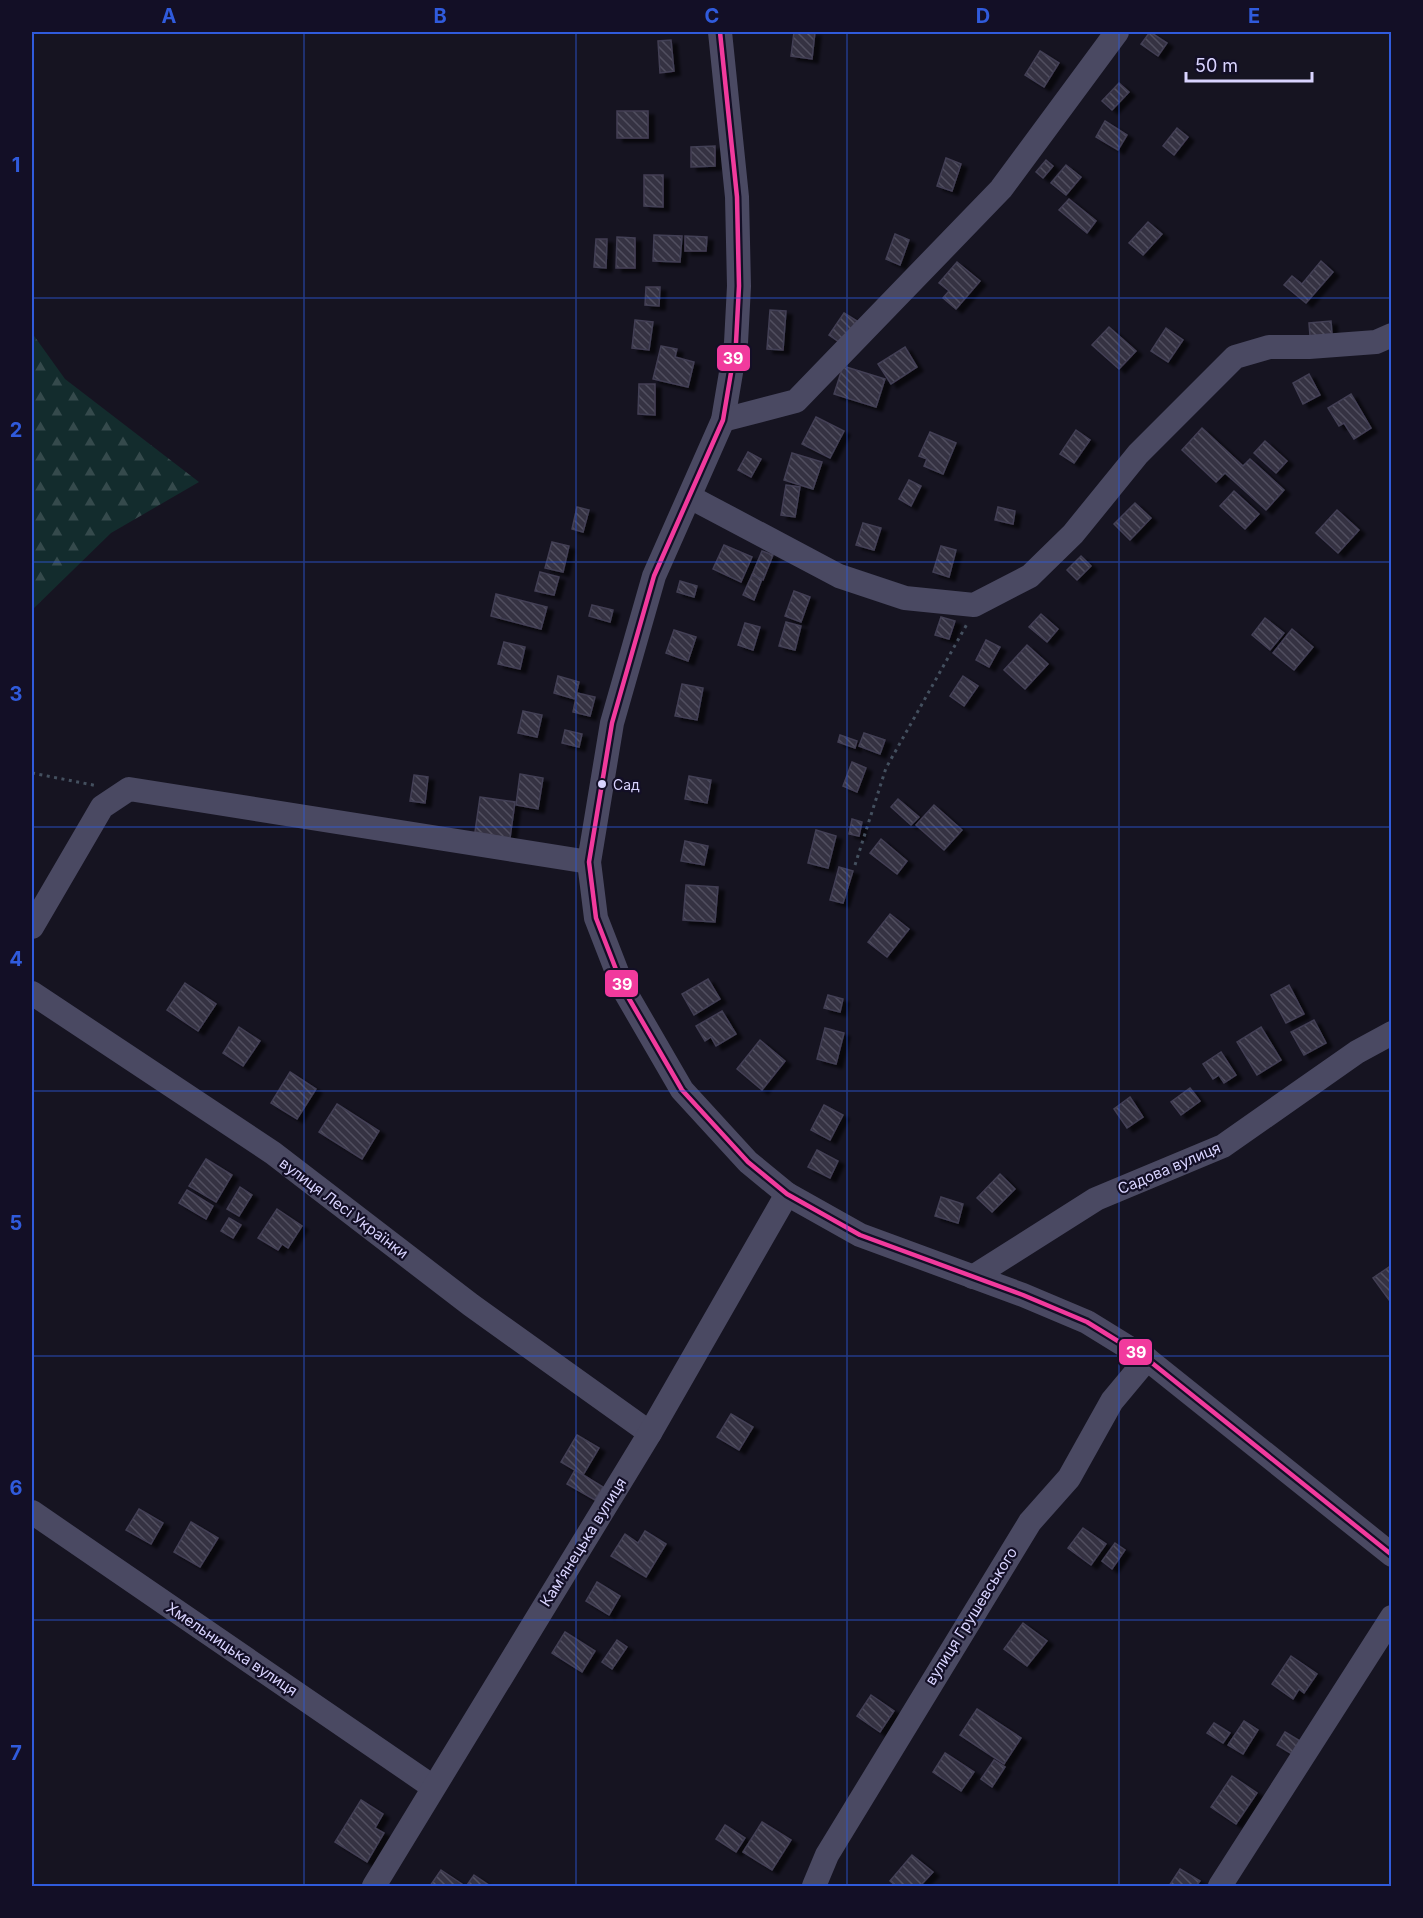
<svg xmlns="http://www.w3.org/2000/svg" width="1423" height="1918" font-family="Inter,sans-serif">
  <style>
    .forest { fill: url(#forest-firs) }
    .building { fill: url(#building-back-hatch); stroke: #433f54; stroke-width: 1.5; filter: url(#shadow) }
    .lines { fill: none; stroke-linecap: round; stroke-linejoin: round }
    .path { stroke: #44505f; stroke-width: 3; stroke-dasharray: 3 4.5; stroke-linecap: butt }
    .minor { stroke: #4a4962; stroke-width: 24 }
    .bus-1-casing { stroke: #130f26; stroke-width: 9 }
    .bus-1 { stroke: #f13a9d; stroke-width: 4.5 }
    .grid { fill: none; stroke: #305bdc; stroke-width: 1.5; stroke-opacity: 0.55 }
    .bus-dot { fill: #d9d4ff; stroke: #130f26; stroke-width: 2 }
    .labels { text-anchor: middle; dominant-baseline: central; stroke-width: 4.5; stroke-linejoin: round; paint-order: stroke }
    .bus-label { font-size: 14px; fill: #d9d4ff; stroke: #130f26; text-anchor: start }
    .street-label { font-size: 15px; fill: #d9d4ff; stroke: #130f26 }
    .line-badge { stroke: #130f26; stroke-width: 2 }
    .badge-label { font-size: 16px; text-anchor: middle; font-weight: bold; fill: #fff }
    .neatline { fill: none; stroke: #305bdc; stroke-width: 2 }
    .grid-label { font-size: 20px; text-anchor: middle; font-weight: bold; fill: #305bdc }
  </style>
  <defs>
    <pattern id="forest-firs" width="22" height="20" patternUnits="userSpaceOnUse" patternTransform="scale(1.5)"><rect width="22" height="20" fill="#132c2d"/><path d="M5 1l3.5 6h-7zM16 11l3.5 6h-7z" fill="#354a4c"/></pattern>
    <pattern id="building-back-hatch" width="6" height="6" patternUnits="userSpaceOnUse" patternTransform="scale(1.5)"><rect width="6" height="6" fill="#343243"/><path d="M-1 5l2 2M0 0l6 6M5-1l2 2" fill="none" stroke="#514f5f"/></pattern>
    <filter id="shadow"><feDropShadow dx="6" dy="4" stdDeviation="1.5" flood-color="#0009"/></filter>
  </defs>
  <rect width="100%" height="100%" fill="#161421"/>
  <!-- forest -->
  <polygon class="forest" points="32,333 65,379 199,482 111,533 32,610"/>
  <!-- building -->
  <g class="building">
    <polygon points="794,32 815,32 812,59 791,56"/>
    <polygon points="1150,32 1167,43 1158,56 1141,44"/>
    <polygon points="671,40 674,71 660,73 658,41"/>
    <polygon points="1040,51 1059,63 1044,87 1025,75"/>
    <polygon points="1119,83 1129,92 1112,110 1102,101"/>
    <rect x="617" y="111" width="31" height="27"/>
    <polygon points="1105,121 1127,135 1118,150 1096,137"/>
    <polygon points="1177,128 1188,137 1174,155 1163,146"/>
    <polygon points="715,146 715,166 691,167 691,147"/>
    <polygon points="946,158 961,164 952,191 937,186"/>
    <polygon points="1046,160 1053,166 1043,178 1036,172"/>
    <polygon points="1066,165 1081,177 1066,195 1051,183"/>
    <polygon points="644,175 663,175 663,207 644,206"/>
    <polygon points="1069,199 1096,221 1087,233 1059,210"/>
    <polygon points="1148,222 1162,234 1143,255 1129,243"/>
    <polygon points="895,234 909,240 900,265 886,259"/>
    <polygon points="654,235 682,236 680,262 653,261"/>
    <polygon points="685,236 707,237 706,251 685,251"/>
    <polygon points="617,237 635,238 635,268 616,268"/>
    <polygon points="596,239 607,239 606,268 594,267"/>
    <polygon points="1321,261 1333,272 1306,303 1284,285 1292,276 1302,284"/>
    <polygon points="957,262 980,281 956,309 943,298 949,291 939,283"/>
    <polygon points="646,287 660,287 659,306 645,305"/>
    <polygon points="770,310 786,311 783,350 767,349"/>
    <polygon points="844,313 857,321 842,344 829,335"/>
    <polygon points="635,320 653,322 649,350 632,348"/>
    <polygon points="1331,321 1332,334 1310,336 1309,323"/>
    <polygon points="1109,327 1136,351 1119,369 1092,345"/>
    <polygon points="1166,328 1183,340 1168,362 1151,351"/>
    <polygon points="661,346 677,349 675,357 694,362 688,387 653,379"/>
    <polygon points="905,347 917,367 891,384 878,364"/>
    <polygon points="843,366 885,379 876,407 834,394"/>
    <polygon points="1309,374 1320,395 1303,404 1293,383"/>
    <polygon points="639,384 655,384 655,415 638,414"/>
    <polygon points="1351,394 1371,428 1354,439 1344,423 1339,426 1328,408"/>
    <polygon points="816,417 844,431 830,458 802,444"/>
    <polygon points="1202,428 1243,466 1250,459 1284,490 1266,510 1225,473 1216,482 1182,450"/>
    <polygon points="1076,430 1090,440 1074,463 1060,454"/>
    <polygon points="930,432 956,443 943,474 924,466 927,459 919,456"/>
    <polygon points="1265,441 1287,461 1276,473 1254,453"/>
    <polygon points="748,452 761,459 751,477 738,470"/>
    <polygon points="792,453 822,462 813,489 784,480"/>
    <polygon points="909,480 921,486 911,506 899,499"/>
    <polygon points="786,485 800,487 795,517 781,515"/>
    <polygon points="1234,491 1259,514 1245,529 1220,506"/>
    <polygon points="1135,503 1151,518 1130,540 1114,524"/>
    <polygon points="577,507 589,510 583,532 572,529"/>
    <polygon points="998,507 1015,511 1013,524 995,520"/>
    <polygon points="1337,510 1359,530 1338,553 1316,533"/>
    <polygon points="863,523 881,528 874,550 856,545"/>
    <polygon points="552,542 569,546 563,572 545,568"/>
    <polygon points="724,545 752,557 741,582 713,569"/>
    <polygon points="941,546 956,550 949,577 933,572"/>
    <polygon points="762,551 773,555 763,580 752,575"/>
    <polygon points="1081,556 1091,566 1077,580 1067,570"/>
    <polygon points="540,572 559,577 554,595 535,591"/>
    <polygon points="752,575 762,579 754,600 743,595"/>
    <polygon points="680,581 697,586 694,597 677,592"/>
    <polygon points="794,591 810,597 801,622 785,616"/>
    <polygon points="496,594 547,607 541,629 491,616"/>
    <polygon points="592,605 613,610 610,622 589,616"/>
    <polygon points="1041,614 1058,629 1047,642 1029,627"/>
    <polygon points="941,617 955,621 949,639 935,635"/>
    <polygon points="1265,618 1284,633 1270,650 1252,635"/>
    <polygon points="786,622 801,626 795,650 779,646"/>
    <polygon points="745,623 760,627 753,650 738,645"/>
    <polygon points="1292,629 1313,647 1294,670 1273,653"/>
    <polygon points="674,630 696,637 688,661 666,653"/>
    <polygon points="986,640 1000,647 989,667 976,660"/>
    <polygon points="504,642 525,647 520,669 498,664"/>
    <polygon points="1027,645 1048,664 1025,689 1004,670"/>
    <polygon points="558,676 579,682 575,699 554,693"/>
    <polygon points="963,676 978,686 964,706 950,696"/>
    <polygon points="682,684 703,688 697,720 675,716"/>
    <polygon points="577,693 595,697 590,716 573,712"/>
    <polygon points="523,711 542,715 537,737 518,733"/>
    <polygon points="565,730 582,734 579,747 562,743"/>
    <polygon points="864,733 885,740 880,754 859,746"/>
    <polygon points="840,735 857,741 855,748 838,742"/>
    <polygon points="852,762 866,768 857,792 843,786"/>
    <polygon points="520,774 543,778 538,809 516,805"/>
    <polygon points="414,775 428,777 425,803 410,801"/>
    <polygon points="689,776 711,780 707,803 685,799"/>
    <polygon points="480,797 515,802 510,838 475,832"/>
    <polygon points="898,799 919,817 911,825 891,807"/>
    <polygon points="934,805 962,830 944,850 916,825"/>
    <polygon points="852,819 862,822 859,836 849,834"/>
    <polygon points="816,830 836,836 828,868 808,863"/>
    <polygon points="881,839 907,861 897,874 870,853"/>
    <polygon points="685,841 708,846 704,865 681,861"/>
    <polygon points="839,867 853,871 843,903 830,900"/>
    <polygon points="686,885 718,887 715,922 683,920"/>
    <polygon points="890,914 909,929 887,957 868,942"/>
    <polygon points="708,979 720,999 694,1015 682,994"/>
    <polygon points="185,983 216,1004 198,1031 167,1010"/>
    <polygon points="1289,985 1304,1014 1286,1023 1271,995"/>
    <polygon points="828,995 843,999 840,1012 824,1008"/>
    <polygon points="722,1011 736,1034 716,1046 711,1037 705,1041 696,1026"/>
    <polygon points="1314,1020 1326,1043 1304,1055 1291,1032"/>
    <polygon points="239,1027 260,1041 243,1066 223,1053"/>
    <polygon points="1261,1027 1281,1060 1257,1075 1237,1042"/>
    <polygon points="825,1028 844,1033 836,1064 817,1059"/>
    <polygon points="760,1040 785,1061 762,1090 737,1069"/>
    <polygon points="1221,1052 1236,1075 1224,1083 1219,1075 1213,1079 1203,1064"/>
    <polygon points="290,1072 316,1089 297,1119 271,1103"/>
    <polygon points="1190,1088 1200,1101 1181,1115 1171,1102"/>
    <polygon points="1130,1097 1143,1117 1127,1128 1114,1109"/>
    <polygon points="337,1104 379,1131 362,1159 319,1132"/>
    <polygon points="824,1105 843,1115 830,1140 811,1130"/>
    <polygon points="817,1150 838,1161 830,1178 808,1167"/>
    <polygon points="206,1159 232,1175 216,1202 189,1186"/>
    <polygon points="1000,1174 1015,1189 992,1212 977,1198"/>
    <polygon points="240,1187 252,1195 239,1216 227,1209"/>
    <polygon points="187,1190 213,1206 206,1219 179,1203"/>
    <polygon points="941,1197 963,1204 958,1223 935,1216"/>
    <polygon points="277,1209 302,1226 288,1248 282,1244 278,1250 258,1238"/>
    <polygon points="229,1218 241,1225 233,1238 221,1231"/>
    <polygon points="1392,1265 1392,1304 1373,1278"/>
    <polygon points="731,1414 753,1427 739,1450 717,1437"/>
    <polygon points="577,1435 599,1448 583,1475 561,1462"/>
    <polygon points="575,1470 603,1487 595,1500 567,1484"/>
    <polygon points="139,1509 163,1523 151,1544 126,1530"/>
    <polygon points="191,1522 218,1538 200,1567 174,1552"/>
    <polygon points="1083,1528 1106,1544 1091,1565 1068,1548"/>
    <polygon points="645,1531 666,1544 646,1577 611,1556 625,1534 638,1543"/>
    <polygon points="1115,1543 1125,1550 1112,1569 1102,1561"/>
    <polygon points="597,1582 620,1596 609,1615 586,1601"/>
    <polygon points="1023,1623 1047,1641 1027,1666 1004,1649"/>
    <polygon points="565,1632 595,1651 582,1672 552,1653"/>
    <polygon points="617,1640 627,1647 612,1669 602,1662"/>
    <polygon points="1291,1656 1317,1674 1304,1693 1299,1689 1293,1699 1272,1684"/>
    <polygon points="871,1695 894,1711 880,1732 857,1716"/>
    <polygon points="977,1709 1021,1738 1004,1764 960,1735"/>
    <polygon points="1244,1721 1258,1730 1243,1754 1228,1745"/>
    <polygon points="1214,1723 1230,1733 1223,1743 1207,1733"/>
    <polygon points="1285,1732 1300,1741 1292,1754 1277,1745"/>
    <polygon points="945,1753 974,1772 961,1791 933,1772"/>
    <polygon points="994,1760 1005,1767 992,1787 981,1779"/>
    <polygon points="1232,1776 1257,1793 1236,1824 1211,1807"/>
    <polygon points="361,1800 383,1814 375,1828 384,1833 367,1862 335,1842"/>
    <polygon points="762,1822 791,1840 772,1870 743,1852"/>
    <polygon points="725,1825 745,1838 736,1852 716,1839"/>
    <polygon points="912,1855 933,1872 920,1886 896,1886 890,1881"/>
    <polygon points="1180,1869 1200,1881 1196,1886 1169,1886"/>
    <polygon points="441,1870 462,1884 460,1886 430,1886"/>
    <polygon points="474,1875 490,1886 467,1885"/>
  </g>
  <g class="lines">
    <!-- path -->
    <g class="path">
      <polyline points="32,773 98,786"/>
      <polyline points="855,865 886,768 967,624"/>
    </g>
    <!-- minor -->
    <g class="minor">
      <polyline points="720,32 737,197 739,286 736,343 723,420 654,576 612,723 589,862 596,918 624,990 682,1090 748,1162 787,1194 860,1235 1023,1295 1087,1322 1147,1359 1392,1555"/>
      <polyline points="723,420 796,401 1001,189 1117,32"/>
      <polyline points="690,497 839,576 905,598 974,605 1030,576 1073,534 1138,454 1235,357 1269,347 1309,347 1376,342 1392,335"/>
      <polyline points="32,927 102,807 129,789 589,862"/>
      <polyline points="32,993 273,1153 471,1305 650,1433"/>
      <polyline points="973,1277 1096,1199 1223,1146 1357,1052 1392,1033"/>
      <polyline points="32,1512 433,1787"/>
      <polyline points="374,1886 650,1433 787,1194"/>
      <polyline points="814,1886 827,1855 1030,1522 1069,1478 1112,1401 1147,1359"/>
      <polyline points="1220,1886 1392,1617"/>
    </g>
    <defs>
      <polyline id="bus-1" points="720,32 737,197 739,286 736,343 723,420 654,576 612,723 589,862 596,918 624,990 682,1090 748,1162 787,1194 860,1235 1023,1295 1087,1322 1147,1359 1392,1555"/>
    </defs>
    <!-- bus-1 casing -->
    <use href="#bus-1" class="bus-1-casing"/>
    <!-- bus-1 -->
    <use href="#bus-1" class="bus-1"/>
  </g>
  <!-- grid -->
  <path class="grid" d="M304 32V1886M576 32V1886M847 32V1886M1119 32V1886M32 298H1392M32 562H1392M32 827H1392M32 1091H1392M32 1356H1392M32 1620H1392"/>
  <!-- markers -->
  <circle class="bus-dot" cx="602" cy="784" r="5"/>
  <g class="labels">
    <!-- bus labels -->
    <g class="bus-label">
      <text x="613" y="784">Сад</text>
    </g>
    <!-- street labels -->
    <g class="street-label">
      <text transform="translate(1169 1168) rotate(-23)">Садова вулиця</text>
      <text transform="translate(344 1208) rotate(37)">вулиця Лесі Українки</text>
      <text transform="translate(583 1542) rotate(-58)">Камʼянецька вулиця</text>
      <text transform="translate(971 1616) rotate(-58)">вулиця Грушевського</text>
      <text transform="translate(232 1649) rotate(34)">Хмельницька вулиця</text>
    </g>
  </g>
  <g class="line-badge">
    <rect x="716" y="344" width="35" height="28" rx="6" fill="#f13a9d"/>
    <rect x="604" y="969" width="35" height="29" rx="6" fill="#f13a9d"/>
    <rect x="1118" y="1338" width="35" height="28" rx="6" fill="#f13a9d"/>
  </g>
  <g class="badge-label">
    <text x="733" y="364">39</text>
    <text x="622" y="990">39</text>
    <text x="1136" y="1358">39</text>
  </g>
  <!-- border -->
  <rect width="1423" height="1918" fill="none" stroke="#130f26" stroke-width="66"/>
  <!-- scale -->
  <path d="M1186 72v9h126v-9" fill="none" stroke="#d9d4ff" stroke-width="3"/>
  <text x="1195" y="72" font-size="18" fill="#d9d4ff" stroke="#130f26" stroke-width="4.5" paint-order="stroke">50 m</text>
  <rect x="33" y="33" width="1357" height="1852" class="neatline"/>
  <g class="grid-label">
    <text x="169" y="23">A</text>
    <text x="440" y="23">B</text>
    <text x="712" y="23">C</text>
    <text x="983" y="23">D</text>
    <text x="1254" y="23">E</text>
    <text x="16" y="172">1</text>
    <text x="16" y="437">2</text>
    <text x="16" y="701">3</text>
    <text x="16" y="966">4</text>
    <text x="16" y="1230">5</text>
    <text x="16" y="1495">6</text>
    <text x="16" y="1760">7</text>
  </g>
</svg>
